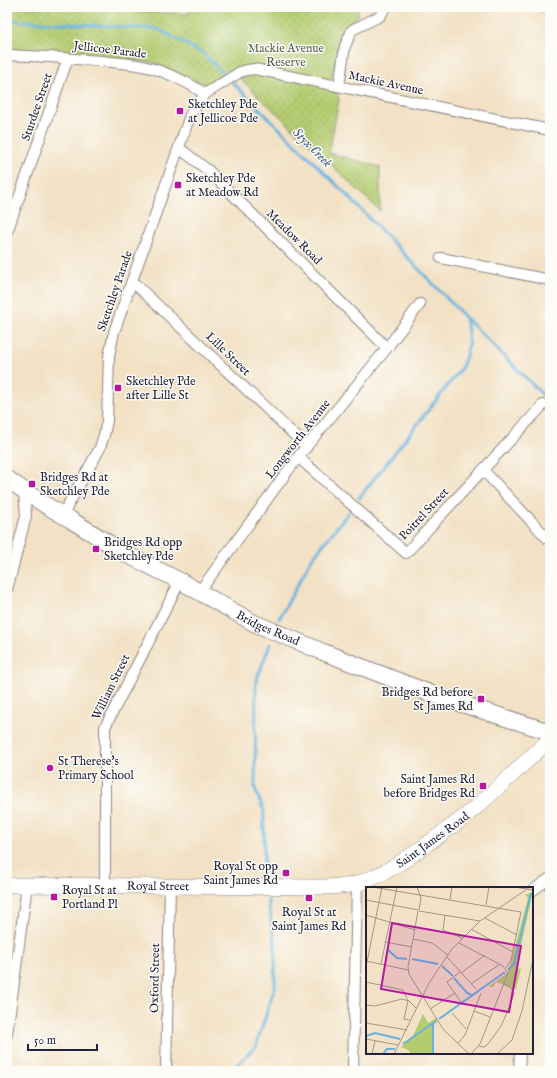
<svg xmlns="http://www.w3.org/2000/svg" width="557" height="1078" font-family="'IM FELL English',serif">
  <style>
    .park { fill: url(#park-dots); stroke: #6b7756 }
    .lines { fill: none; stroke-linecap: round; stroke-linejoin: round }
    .stream { stroke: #66b3e0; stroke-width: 3 }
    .minor-casing { stroke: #8a8280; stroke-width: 12 }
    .secondary-casing { stroke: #8a8280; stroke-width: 16 }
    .primary-casing { stroke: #8a8280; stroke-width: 18 }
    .minor { stroke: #fff; stroke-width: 10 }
    .secondary { stroke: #fff; stroke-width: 15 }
    .primary { stroke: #fff; stroke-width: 16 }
    .poi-dot { fill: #b5179e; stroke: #fdfcf7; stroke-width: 1.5 }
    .labels { text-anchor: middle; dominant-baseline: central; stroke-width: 3; stroke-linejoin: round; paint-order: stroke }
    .park-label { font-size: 12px; fill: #555e4e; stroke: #fdfcf7 }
    .street-label { font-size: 12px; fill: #22223b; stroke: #fdfcf7 }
    .poi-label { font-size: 12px; fill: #22223b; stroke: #fdfcf7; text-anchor: start }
    .water-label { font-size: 13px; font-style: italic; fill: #3d5c7d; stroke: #fdfcf7 }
    .inset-river { fill: none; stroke: #66b3e0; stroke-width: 2 }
    .inset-road { fill: none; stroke: #9f958d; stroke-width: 1 }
    .view { fill: #b5179e; fill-opacity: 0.15; stroke: #b5179e; stroke-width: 2 }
    .inset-edge { fill: none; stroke: #22223b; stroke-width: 2 }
  </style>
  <defs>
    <pattern id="park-dots" width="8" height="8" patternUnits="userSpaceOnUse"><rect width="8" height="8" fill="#b4cc70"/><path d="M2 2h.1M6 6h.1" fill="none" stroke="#9aaf62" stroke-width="1.8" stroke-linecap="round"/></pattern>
  </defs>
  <rect width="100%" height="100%" fill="#fdfcf7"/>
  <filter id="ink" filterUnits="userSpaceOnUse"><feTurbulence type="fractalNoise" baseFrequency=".025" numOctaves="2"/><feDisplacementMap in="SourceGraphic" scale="8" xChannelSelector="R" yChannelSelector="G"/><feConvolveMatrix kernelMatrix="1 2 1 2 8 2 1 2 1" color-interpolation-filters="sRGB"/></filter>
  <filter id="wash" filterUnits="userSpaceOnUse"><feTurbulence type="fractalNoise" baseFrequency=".012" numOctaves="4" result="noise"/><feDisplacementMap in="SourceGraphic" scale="16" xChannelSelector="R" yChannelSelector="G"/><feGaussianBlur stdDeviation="0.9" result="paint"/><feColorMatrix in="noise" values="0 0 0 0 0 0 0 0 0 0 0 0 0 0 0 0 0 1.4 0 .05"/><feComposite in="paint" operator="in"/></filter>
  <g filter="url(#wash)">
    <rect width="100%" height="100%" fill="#f2e1c4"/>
    <!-- park -->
    <polygon class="park" points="7,7 65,7 189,14 190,7 358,7 358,16 342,27 332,76 339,100 329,153 380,167 380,211 231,70 204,84 152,62 7,52"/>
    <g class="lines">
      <!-- stream -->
      <g class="stream">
        <polyline points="7,20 158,29 204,54 227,77"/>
        <polyline points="231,81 348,196 465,317 550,402"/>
        <path d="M359 498 460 370C469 354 471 336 465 319"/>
        <polyline points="279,619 311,560 348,513"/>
        <polyline points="264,873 264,811 255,789 256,682 270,644"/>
        <polyline points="231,1071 256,1046 275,987 275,943 268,900"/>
      </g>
    </g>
  </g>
  <g filter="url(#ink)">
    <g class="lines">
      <defs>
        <g id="minor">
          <polyline points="544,7 550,8"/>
          <path d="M7 55C39 56 70 58 101 61 117 63 132 63 147 67 164 71 190 83 205 94"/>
          <polyline points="339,86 345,46 352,30 380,16 386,7"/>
          <polyline points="179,148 209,171 387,348"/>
          <polyline points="7,232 68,58"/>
          <polyline points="441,258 550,280"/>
          <polyline points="132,281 307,447"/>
          <polyline points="298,457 406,553 543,405"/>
          <polyline points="483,470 550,541"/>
          <polyline points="63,515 68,505 100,448 104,435 107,421 109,356 114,332 186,127 190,115 205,94 240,72 247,70 255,69 550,130"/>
          <polyline points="7,590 26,516 24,492"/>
          <polyline points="199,592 298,457 387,348 420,304"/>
          <polyline points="105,885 105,727 180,581"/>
          <polyline points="532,891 550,878"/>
          <polyline points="7,1034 27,885"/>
          <polyline points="166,1071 170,886"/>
          <polyline points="353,1071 357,884"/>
          <polyline points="519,1071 520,1053"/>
        </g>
        <g id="secondary">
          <path id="s1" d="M7 885 316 887C328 887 348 887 359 883 384 875 406 860 427 844 441 834 456 824 469 813 497 790 523 764 550 739"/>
        </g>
        <g id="primary">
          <path id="s2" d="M7 479 47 506 71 520 126 554 180 581 254 623 323 652 437 696 550 732"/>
        </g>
      </defs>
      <!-- minor casing -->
      <use href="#minor" class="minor-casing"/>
      <!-- secondary casing -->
      <use href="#secondary" class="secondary-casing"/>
      <!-- primary casing -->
      <use href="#primary" class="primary-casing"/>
      <!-- minor -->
      <use href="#minor" class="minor"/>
      <!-- secondary -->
      <use href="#secondary" class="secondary"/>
      <!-- primary -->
      <use href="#primary" class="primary"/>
    </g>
  </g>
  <!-- markers -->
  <g class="poi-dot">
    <rect x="176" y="107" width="8" height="8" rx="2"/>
    <rect x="174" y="181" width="8" height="8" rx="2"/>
    <rect x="114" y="384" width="8" height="8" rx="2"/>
    <rect x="28" y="480" width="8" height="8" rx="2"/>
    <rect x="92" y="545" width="8" height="8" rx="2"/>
    <rect x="477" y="695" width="8" height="8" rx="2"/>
    <circle cx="50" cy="768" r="4"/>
    <rect x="479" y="782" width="8" height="8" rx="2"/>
    <rect x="282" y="869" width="8" height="8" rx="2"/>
    <rect x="50" y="893" width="8" height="8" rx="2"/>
    <rect x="305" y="894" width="8" height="8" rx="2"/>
  </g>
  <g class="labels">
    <!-- park labels -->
    <g class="park-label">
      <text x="286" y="48">Mackie Avenue<tspan x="286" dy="14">Reserve</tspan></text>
    </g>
    <!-- street labels -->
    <g class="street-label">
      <text transform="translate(110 50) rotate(7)">Jellicoe Parade</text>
      <text transform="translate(386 83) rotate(12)">Mackie Avenue</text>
      <text transform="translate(37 107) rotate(-71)">Sturdee Street</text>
      <text transform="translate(294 237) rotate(45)">Meadow Road</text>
      <text transform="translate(115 291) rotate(-71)">Sketchley Parade</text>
      <text transform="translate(228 354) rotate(44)">Lille Street</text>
      <text transform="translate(298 439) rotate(-52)">Longworth Avenue</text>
      <text transform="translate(424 514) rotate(-47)">Poitrel Street</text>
      <text stroke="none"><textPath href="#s2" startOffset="301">Bridges Road</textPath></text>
      <text transform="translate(111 687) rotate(-64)">William Street</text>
      <text stroke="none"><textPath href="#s1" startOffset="438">Saint James Road</textPath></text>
      <text stroke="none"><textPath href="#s1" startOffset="151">Royal Street</textPath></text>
      <text transform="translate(155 978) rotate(-89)">Oxford Street</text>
    </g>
    <!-- poi labels -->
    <g class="poi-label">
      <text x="188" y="104">Sketchley Pde<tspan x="188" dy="14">at Jellicoe Pde</tspan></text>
      <text x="186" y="178">Sketchley Pde<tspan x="186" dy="14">at Meadow Rd</tspan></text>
      <text x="126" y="381">Sketchley Pde<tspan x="126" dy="14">after Lille St</tspan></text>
      <text x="40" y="477">Bridges Rd at<tspan x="40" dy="14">Sketchley Pde</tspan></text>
      <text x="104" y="542">Bridges Rd opp<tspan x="104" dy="14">Sketchley Pde</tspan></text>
      <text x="473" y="692" text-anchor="end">Bridges Rd before<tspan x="473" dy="14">St James Rd</tspan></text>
      <text x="58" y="761">St Therese's<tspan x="58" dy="14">Primary School</tspan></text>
      <text x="475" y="779" text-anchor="end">Saint James Rd<tspan x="475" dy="14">before Bridges Rd</tspan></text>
      <text x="278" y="866" text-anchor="end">Royal St opp<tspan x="278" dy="14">Saint James Rd</tspan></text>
      <text x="62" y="890">Royal St at<tspan x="62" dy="14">Portland Pl</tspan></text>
      <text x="309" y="912" text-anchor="middle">Royal St at<tspan x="309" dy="14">Saint James Rd</tspan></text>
    </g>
    <!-- water labels -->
    <g class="water-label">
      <text transform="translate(312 148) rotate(45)">Styx Creek</text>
    </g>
  </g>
  <!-- overview -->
  <g transform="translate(366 887)">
    <rect width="167" height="167" fill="#f2e1c4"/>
    <path d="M167 5 150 81 155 82 150 102 130 95 127 100H122L142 85 162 11 159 8ZM57 127 62 136 70 131 72 133 66 141 67 167H43L44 164 35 160 47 149Z" fill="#b4cc70"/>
    <path d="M51 158 62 162 60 167H47Z" fill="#b4cc70"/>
    <path class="inset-river" d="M21 62 31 71 41 72M46 72 72 77M76 79 87 89M142 83 148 77 165 6M88 91 101 106 106 108M73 132 139 85M67 137V167M0 149 9 146 34 152M37 157 70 134M17 167 21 162H29"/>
    <path class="inset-road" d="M6 0 155 25 145 73 140 81M51 0 55 11 53 23M148 0 167 3M84 12 86 0M0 13 52 23M120 18 123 0M52 24 42 80 43 87 77 142 103 167M53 24 114 34M0 28 49 43M79 28 77 43 96 51M119 31 151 48M105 42 147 65M47 52 66 56 82 68M19 55 46 60M93 56 137 79 142 86 114 157 105 167M81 70 110 102M0 74 42 83M15 77 31 0M0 80 16 0M94 85 81 95 95 115M95 86 119 68M0 95 37 103 42 114 38 132 44 133M105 97 134 77M0 118 9 119 36 112 43 114 51 122M64 122 89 106M108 124 124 130M86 126 100 142M0 136 41 143M0 152 32 158M92 156 99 148 115 106M113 159 118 160 122 157 135 139 144 119 148 106 144 100 138 97M6 167 9 154M28 167 63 96 86 62 114 34 164 0M131 167 146 153 156 124 167 72"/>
    <path class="view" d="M26 36 155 59 143 125 15 102Z"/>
    <rect width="167" height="167" class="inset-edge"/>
  </g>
  <!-- margin -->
  <rect width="557" height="1078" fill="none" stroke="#fdfcf7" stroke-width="24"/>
  <!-- scale -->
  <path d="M28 1044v6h69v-6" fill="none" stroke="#22223b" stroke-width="2"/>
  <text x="34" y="1044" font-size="12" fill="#22223b" stroke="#fdfcf7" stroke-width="3" paint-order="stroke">50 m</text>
</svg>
